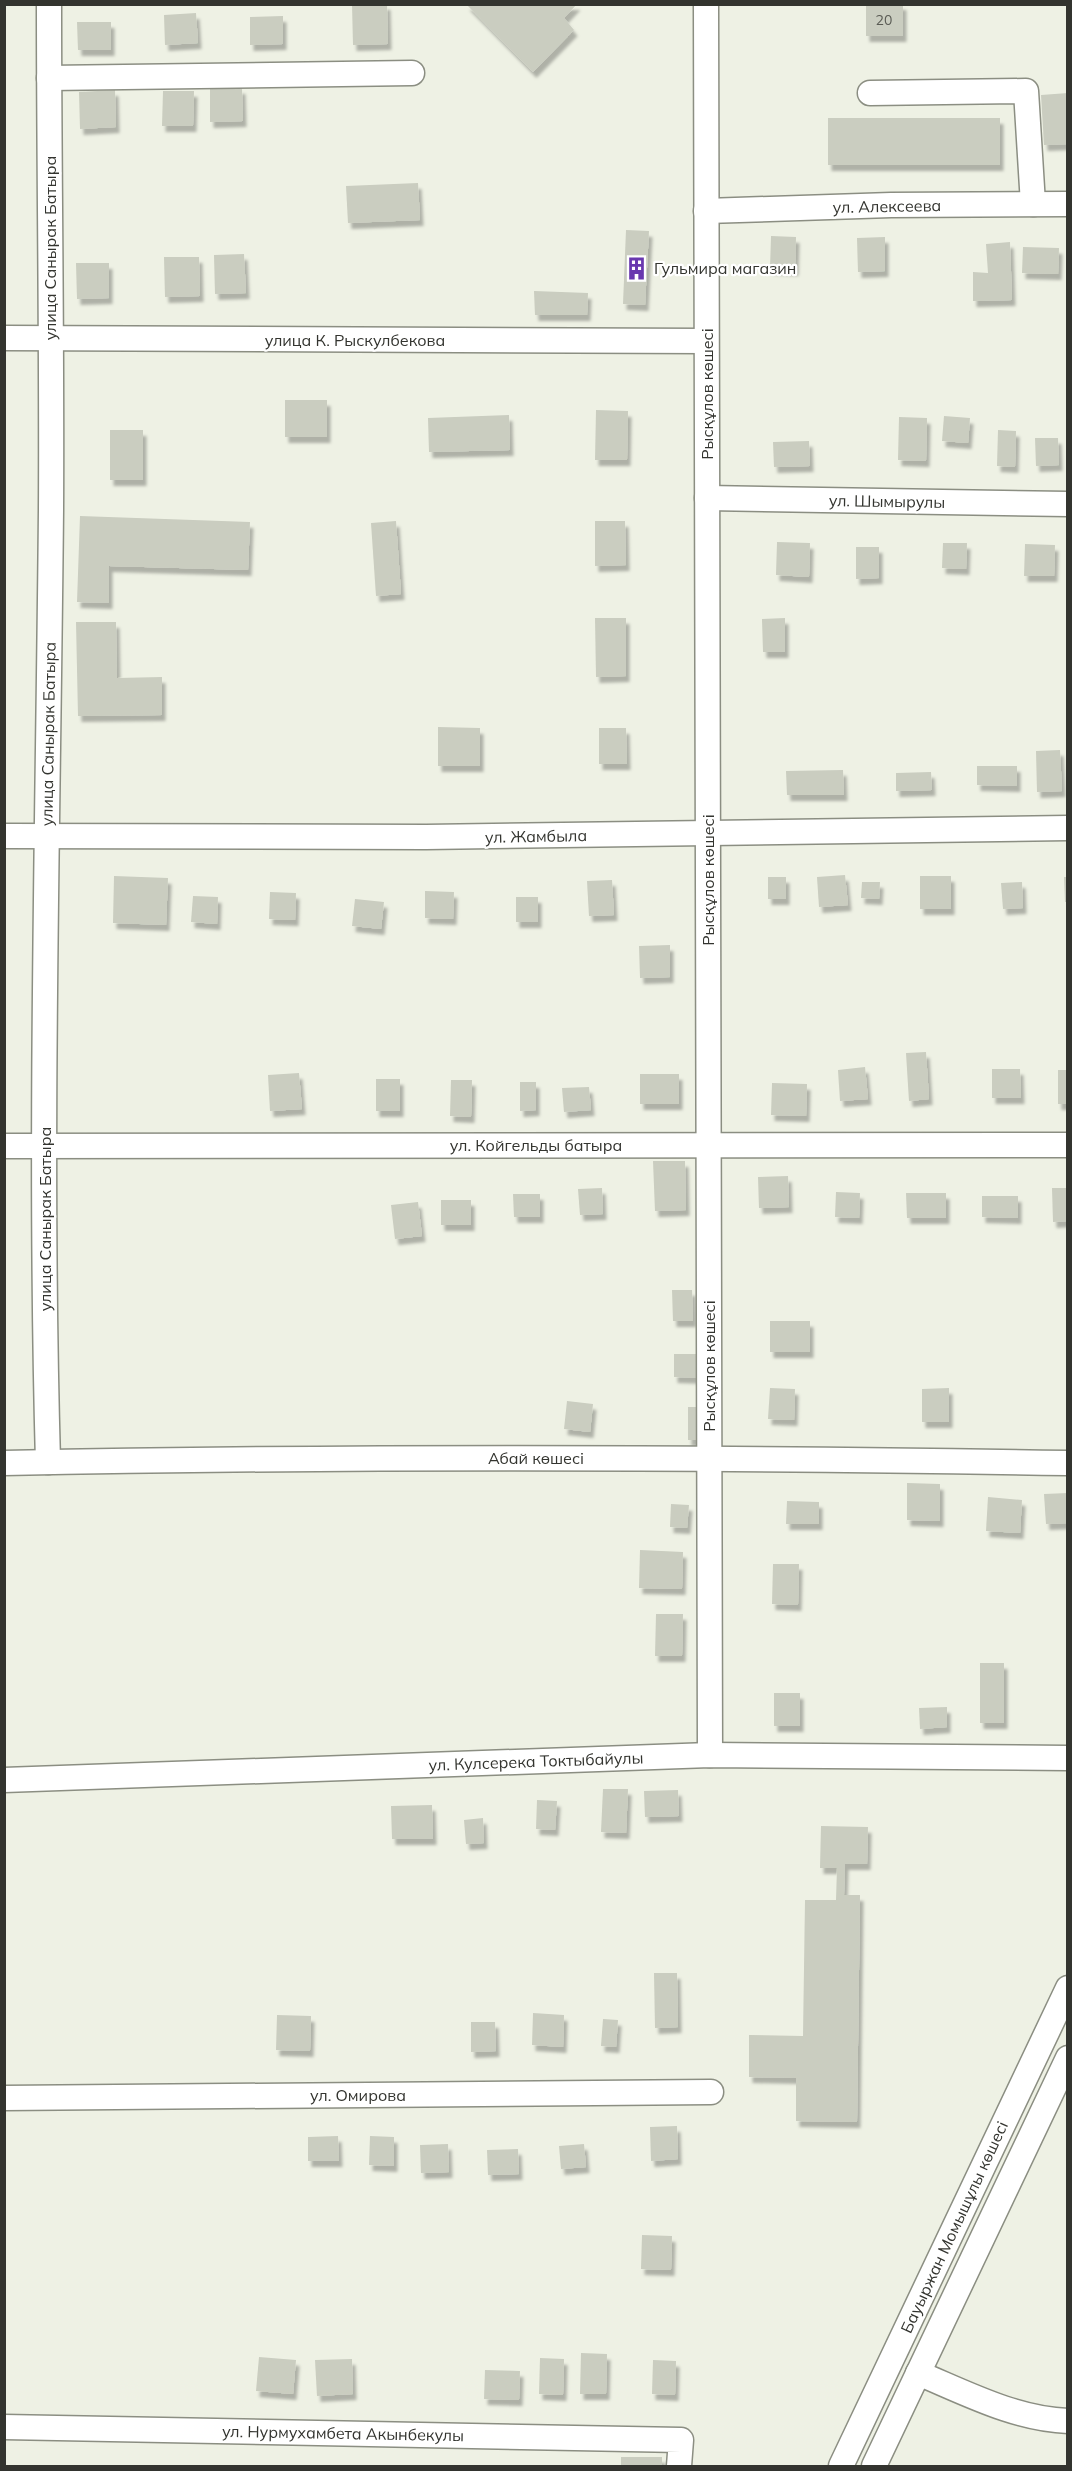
<svg xmlns="http://www.w3.org/2000/svg" width="1072" height="2471" font-family="Mulish,sans-serif">
  <style>
    .building { fill: #cacdc0; filter: url(#shadow) }
    .lines { fill: none; stroke-linecap: round; stroke-linejoin: round }
    .minor-casing { stroke: #8b8e82; stroke-width: 27 }
    .minor { stroke: #fff; stroke-width: 24 }
    .labels { text-anchor: middle; dominant-baseline: central; stroke-width: 4.5; stroke-linejoin: round; paint-order: stroke }
    .number-label { font-size: 14px; fill: #595a53 }
    .street-label { font-size: 16px; fill: #33342f; stroke: #fff }
    .poi-label { font-size: 16px; fill: #33342f; stroke: #fff; text-anchor: start }
  </style>
  <defs>
    <filter id="shadow"><feDropShadow dx="3.5" dy="6" stdDeviation="1.5" flood-color="#0004"/></filter>
  </defs>
  <rect width="100%" height="100%" fill="#eef1e4"/>
  <!-- building -->
  <g class="building">
    <polygon points="352,4 387,4 388,44 353,45"/>
    <polygon points="466,4 577,4 564,18 574,30 533,72"/>
    <rect x="866" y="4" width="37" height="32"/>
    <polygon points="196,13 198,43 165,45 164,15"/>
    <polygon points="283,16 283,44 250,45 250,17"/>
    <polygon points="77,22 111,22 111,50 78,50"/>
    <polygon points="242,88 243,121 210,122 210,89"/>
    <polygon points="115,90 116,127 80,129 79,92"/>
    <polygon points="163,91 194,91 193,126 162,126"/>
    <polygon points="1068,93 1068,144 1044,145 1041,95"/>
    <rect x="828" y="118" width="172" height="47"/>
    <polygon points="418,183 420,220 348,223 346,186"/>
    <polygon points="626,230 649,231 645,305 623,304"/>
    <polygon points="771,236 796,237 795,270 770,269"/>
    <polygon points="885,237 885,271 858,272 857,238"/>
    <polygon points="1010,242 1012,300 973,301 973,272 988,273 986,244"/>
    <polygon points="1023,247 1059,248 1058,274 1022,273"/>
    <polygon points="244,254 246,293 215,294 214,255"/>
    <polygon points="164,257 199,257 200,296 165,297"/>
    <polygon points="76,263 109,263 109,298 77,299"/>
    <polygon points="534,291 588,293 587,315 535,315"/>
    <rect x="285" y="400" width="42" height="37"/>
    <polygon points="596,410 628,411 627,460 595,460"/>
    <polygon points="509,415 510,450 429,452 428,418"/>
    <polygon points="944,416 970,418 968,443 942,441"/>
    <polygon points="899,417 927,418 926,461 898,460"/>
    <rect x="110" y="430" width="33" height="50"/>
    <polygon points="998,430 1016,431 1015,467 997,466"/>
    <polygon points="1035,438 1058,438 1059,465 1036,466"/>
    <polygon points="809,441 810,466 774,467 773,442"/>
    <polygon points="80,516 250,522 248,570 109,566 109,603 77,602"/>
    <polygon points="396,521 401,594 376,596 371,523"/>
    <polygon points="595,521 625,521 626,565 595,566"/>
    <polygon points="777,542 810,543 809,577 776,575"/>
    <polygon points="943,543 967,543 966,569 942,568"/>
    <polygon points="1025,544 1055,545 1054,576 1024,576"/>
    <polygon points="856,547 879,547 879,578 856,579"/>
    <polygon points="595,618 626,618 626,676 596,677"/>
    <polygon points="785,618 785,652 763,652 762,619"/>
    <polygon points="76,622 116,622 117,678 162,677 162,715 78,716"/>
    <polygon points="438,727 480,728 480,766 438,766"/>
    <polygon points="599,728 626,728 627,764 599,764"/>
    <polygon points="1060,750 1062,791 1037,792 1036,751"/>
    <polygon points="977,766 1017,766 1017,786 977,785"/>
    <polygon points="843,770 844,795 787,795 786,771"/>
    <polygon points="931,772 932,790 896,791 896,773"/>
    <polygon points="845,875 848,905 819,907 817,877"/>
    <polygon points="114,876 168,878 166,925 113,923"/>
    <rect x="920" y="876" width="31" height="33"/>
    <rect x="768" y="877" width="18" height="22"/>
    <polygon points="1064,877 1068,877 1068,902 1065,902"/>
    <polygon points="612,880 614,915 589,916 587,881"/>
    <polygon points="862,882 880,882 879,899 861,898"/>
    <polygon points="1022,882 1023,908 1003,909 1001,883"/>
    <polygon points="425,891 454,892 453,919 425,918"/>
    <polygon points="270,892 296,893 295,920 269,919"/>
    <polygon points="193,896 218,897 217,924 191,922"/>
    <rect x="516" y="897" width="22" height="25"/>
    <polygon points="355,899 384,902 381,929 352,926"/>
    <polygon points="670,945 670,977 640,978 639,946"/>
    <polygon points="926,1052 929,1099 909,1101 906,1053"/>
    <polygon points="865,1067 868,1099 840,1101 838,1070"/>
    <polygon points="992,1069 1020,1069 1021,1098 992,1098"/>
    <rect x="1058" y="1070" width="10" height="34"/>
    <polygon points="299,1073 302,1109 270,1111 268,1075"/>
    <rect x="640" y="1074" width="39" height="30"/>
    <rect x="376" y="1079" width="24" height="32"/>
    <polygon points="451,1080 472,1080 471,1117 450,1116"/>
    <polygon points="520,1082 536,1082 536,1110 520,1111"/>
    <polygon points="772,1083 807,1084 806,1116 771,1115"/>
    <polygon points="589,1087 591,1110 564,1112 562,1088"/>
    <polygon points="653,1161 685,1161 686,1210 655,1211"/>
    <polygon points="788,1176 789,1207 759,1208 758,1177"/>
    <polygon points="602,1188 603,1214 580,1215 578,1189"/>
    <polygon points="1052,1188 1068,1188 1068,1221 1053,1222"/>
    <polygon points="836,1192 860,1193 859,1218 835,1217"/>
    <polygon points="906,1193 946,1193 946,1218 907,1218"/>
    <polygon points="513,1194 540,1194 540,1217 514,1217"/>
    <polygon points="982,1196 1018,1196 1018,1218 982,1217"/>
    <rect x="441" y="1200" width="30" height="25"/>
    <polygon points="418,1202 422,1236 395,1239 391,1205"/>
    <polygon points="672,1290 692,1290 693,1321 673,1321"/>
    <rect x="770" y="1321" width="40" height="31"/>
    <polygon points="674,1354 703,1354 703,1378 674,1377"/>
    <polygon points="770,1388 795,1389 794,1420 768,1419"/>
    <polygon points="949,1388 949,1422 922,1422 922,1389"/>
    <polygon points="567,1401 593,1404 590,1432 564,1429"/>
    <rect x="688" y="1407" width="13" height="33"/>
    <polygon points="907,1483 940,1484 940,1521 907,1520"/>
    <polygon points="1068,1493 1068,1523 1046,1524 1044,1494"/>
    <polygon points="988,1497 1022,1500 1020,1533 986,1531"/>
    <polygon points="787,1501 819,1502 819,1524 786,1524"/>
    <polygon points="671,1504 689,1505 687,1528 670,1527"/>
    <polygon points="640,1550 683,1552 682,1589 639,1588"/>
    <polygon points="773,1564 799,1564 798,1605 772,1604"/>
    <polygon points="656,1614 683,1614 682,1656 655,1656"/>
    <rect x="980" y="1663" width="24" height="60"/>
    <rect x="774" y="1693" width="26" height="33"/>
    <polygon points="947,1707 947,1727 920,1729 919,1708"/>
    <polygon points="603,1789 628,1789 626,1833 601,1832"/>
    <polygon points="678,1790 679,1816 645,1817 644,1791"/>
    <polygon points="537,1800 557,1801 555,1830 536,1829"/>
    <polygon points="432,1805 433,1839 392,1839 391,1806"/>
    <polygon points="483,1818 484,1843 466,1844 464,1820"/>
    <polygon points="821,1826 868,1827 867,1864 845,1864 844,1895 860,1895 857,2122 796,2121 796,2078 749,2077 749,2035 803,2036 805,1900 836,1900 837,1868 820,1868"/>
    <polygon points="654,1973 677,1973 678,2027 655,2028"/>
    <polygon points="533,2013 564,2015 563,2047 532,2045"/>
    <polygon points="277,2015 311,2016 310,2051 276,2050"/>
    <polygon points="603,2019 618,2020 616,2047 601,2046"/>
    <polygon points="471,2022 495,2022 496,2051 471,2052"/>
    <polygon points="677,2126 678,2159 651,2161 650,2127"/>
    <polygon points="338,2136 339,2161 308,2161 308,2137"/>
    <polygon points="370,2136 394,2137 394,2166 369,2165"/>
    <polygon points="448,2144 449,2172 421,2173 420,2145"/>
    <polygon points="584,2144 586,2167 561,2169 559,2146"/>
    <polygon points="518,2149 519,2174 488,2175 487,2150"/>
    <polygon points="642,2235 672,2236 671,2270 641,2269"/>
    <polygon points="581,2353 607,2354 606,2394 580,2394"/>
    <polygon points="259,2357 296,2360 293,2394 256,2391"/>
    <polygon points="540,2358 564,2359 563,2395 539,2394"/>
    <polygon points="352,2359 353,2394 317,2396 315,2360"/>
    <polygon points="653,2360 676,2361 675,2395 652,2394"/>
    <polygon points="485,2370 520,2371 519,2400 484,2399"/>
    <rect x="621" y="2457" width="41" height="9"/>
  </g>
  <g class="lines">
    <defs>
      <g id="minor">
        <polyline points="706,4 710,1755"/>
        <polyline points="49,78 412,73"/>
        <polyline points="870,93 1026,91 1033,204"/>
        <polyline points="706,211 891,205 1068,204"/>
        <polyline points="4,338 706,341"/>
        <polyline points="707,498 1068,504"/>
        <polyline points="4,836 426,837 1068,828"/>
        <polyline points="4,1146 1068,1145"/>
        <path d="M48 1462C39 1145 48 827 51 510 52 342 49 173 49 4"/>
        <path d="M4 1463C359 1456 713 1457 1068 1463"/>
        <polyline points="4,1780 710,1755 1068,1758"/>
        <polyline points="4,2098 711,2092"/>
        <path d="M918 2373C966 2393 1015 2419 1068 2421"/>
        <polyline points="4,2427 681,2440 679,2466"/>
        <polyline points="841,2466 1068,1988"/>
        <polyline points="874,2466 1068,2058"/>
      </g>
    </defs>
    <!-- minor casing -->
    <use href="#minor" class="minor-casing"/>
    <!-- minor -->
    <use href="#minor" class="minor"/>
  </g>
  <!-- icons -->
  <defs>
    <symbol id="building-bare" viewBox="-9 -9 18 18"><path d="M-4-6H4V6H1V3H-1V6H-4ZM-2.5-4.3h1.7v1.8h-1.7ZM.8-4.3h1.7v1.8H.8ZM-2.5-1h1.7V.8h-1.7ZM.8-1h1.7V.8H.8Z" fill="#6938af" stroke="#fff" stroke-width="2.5" paint-order="stroke"/></symbol>
  </defs>
  <g fill-rule="evenodd">
    <use href="#building-bare" x="620" y="252" width="33" height="33"/>
  </g>
  <g class="labels">
    <!-- number labels -->
    <g class="number-label">
      <text x="884" y="20">20</text>
    </g>
    <!-- street labels -->
    <g class="street-label">
      <text transform="translate(887 206) rotate(-1)">ул. Алексеева</text>
      <text transform="translate(50 248) rotate(-90)">улица Санырак Батыра</text>
      <text x="355" y="340">улица К. Рыскулбекова</text>
      <text transform="translate(707 394) rotate(-90)">Рысқұлов көшесі</text>
      <text transform="translate(887 501) rotate(1)">ул. Шымырулы</text>
      <text transform="translate(48 734) rotate(-89)">улица Санырак Батыра</text>
      <text transform="translate(536 836) rotate(-1)">ул. Жамбыла</text>
      <text transform="translate(708 880) rotate(-90)">Рысқұлов көшесі</text>
      <text x="536" y="1145">ул. Койгельды батыра</text>
      <text transform="translate(45 1219) rotate(-90)">улица Санырак Батыра</text>
      <text transform="translate(709 1366) rotate(-90)">Рысқұлов көшесі</text>
      <text x="536" y="1458">Абай көшесі</text>
      <text transform="translate(536 1761) rotate(-2)">ул. Кулсерека Токтыбайулы</text>
      <text x="358" y="2095">ул. Омирова</text>
      <text transform="translate(954 2227) rotate(-65)">Бауыржан Момышұлы көшесі</text>
      <text transform="translate(343 2433) rotate(1)">ул. Нурмухамбета Акынбекулы</text>
    </g>
    <!-- poi labels -->
    <g class="poi-label">
      <text x="654" y="268">Гульмира магазин</text>
    </g>
  </g>
  <!-- border -->
  <rect width="1072" height="2471" fill="none" stroke="#33342f" stroke-width="12"/>
</svg>
